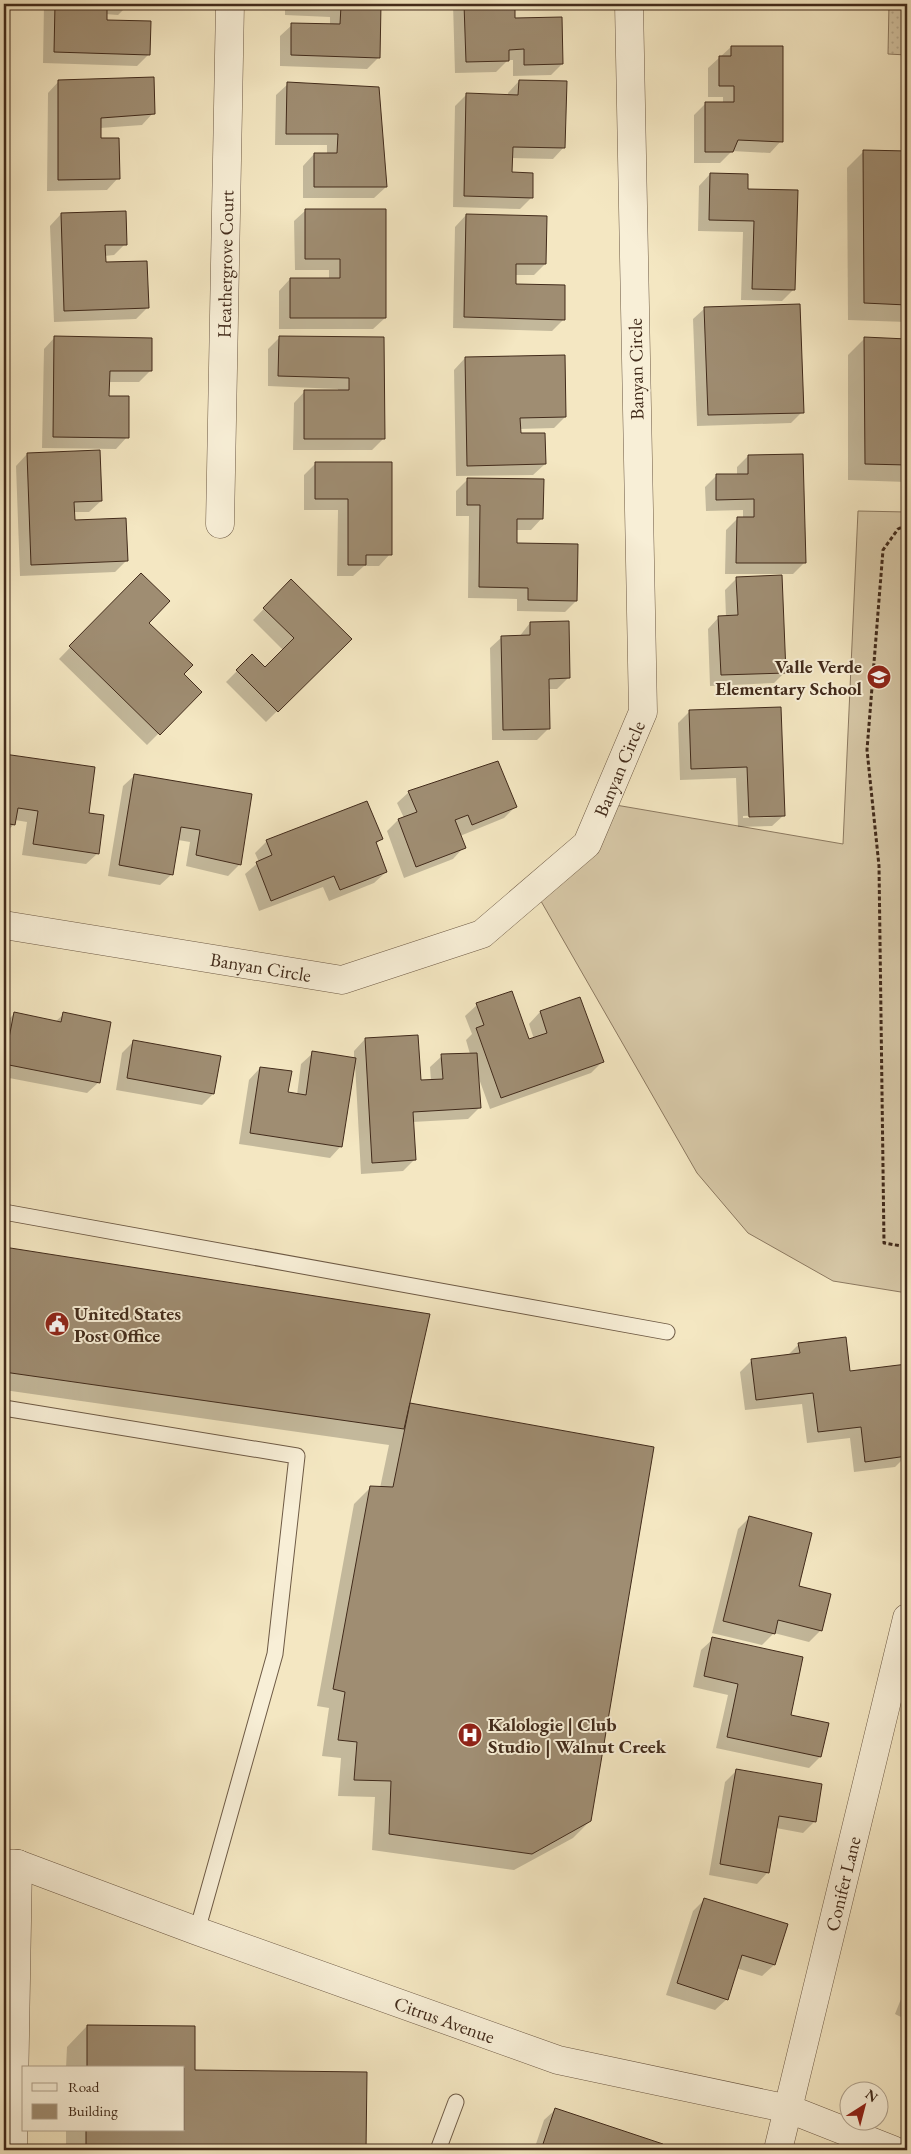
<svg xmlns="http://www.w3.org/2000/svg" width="911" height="2154" font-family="'EB Garamond',serif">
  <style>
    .grass { fill: #d6c7a6; stroke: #8c7960 }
    .park { fill: url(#park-dots); stroke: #8c7960 }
    .shadow { fill: #0003; fill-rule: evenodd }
    .building { fill: #9f8d72; stroke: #422b1b }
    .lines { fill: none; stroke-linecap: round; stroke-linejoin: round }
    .lane-casing { stroke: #6e5a45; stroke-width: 17 }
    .street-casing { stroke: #6e5a45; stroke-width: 29 }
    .path { stroke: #422b1b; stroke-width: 3; stroke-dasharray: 4 2.5; stroke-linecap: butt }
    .lane { stroke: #f8efd7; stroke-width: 15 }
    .street { stroke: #f8efd7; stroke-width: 28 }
    .labels { text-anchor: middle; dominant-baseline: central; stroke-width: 4; stroke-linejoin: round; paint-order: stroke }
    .street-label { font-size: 19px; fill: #422b1b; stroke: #f8efd7 }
    .poi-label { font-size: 19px; font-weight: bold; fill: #422b1b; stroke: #f8efd7; text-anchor: start }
  </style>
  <defs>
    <pattern id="park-dots" width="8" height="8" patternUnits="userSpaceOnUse" patternTransform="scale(1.25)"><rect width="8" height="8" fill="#d6c7a6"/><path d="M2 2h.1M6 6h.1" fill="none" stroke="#b9ab8e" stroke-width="1.8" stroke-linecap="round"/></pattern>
  </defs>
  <rect width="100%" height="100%" fill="#f4e7c2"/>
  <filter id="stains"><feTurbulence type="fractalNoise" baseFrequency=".004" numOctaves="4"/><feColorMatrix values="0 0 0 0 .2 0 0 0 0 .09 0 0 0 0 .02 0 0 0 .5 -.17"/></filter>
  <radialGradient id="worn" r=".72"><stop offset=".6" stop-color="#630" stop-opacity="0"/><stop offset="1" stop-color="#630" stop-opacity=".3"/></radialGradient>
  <!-- grass -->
  <polygon class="grass" points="858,511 907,512 907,1293 833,1281 748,1233 697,1173 534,889 604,803 843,844"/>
  <!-- park -->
  <polygon class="park" points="889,4 907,4 907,55 888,54"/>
  <!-- shadow -->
  <g class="shadow">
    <polygon points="44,4 129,4 118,15 105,14 105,21 149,54 137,66 43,63"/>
    <polygon points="285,4 380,4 379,57 367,69 280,66 280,36 292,25 330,25 330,17 285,15"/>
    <polygon points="453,4 533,4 514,5 514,20 562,64 551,75 513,76 513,60 508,60 496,72 455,73"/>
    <polygon points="731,47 781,141 770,153 732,151 720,163 694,163 694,115 705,104 723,104 723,97 708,97 708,68"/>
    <polygon points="59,81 153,113 142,125 100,128 100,140 118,178 107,190 47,191 48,93"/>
    <polygon points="519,81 564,147 553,159 511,158 511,174 532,197 520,209 453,207 455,106 467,94 508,96 508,93"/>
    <polygon points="288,84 378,89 386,187 374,198 303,198 303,166 314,154 327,154 327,145 275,145 276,95"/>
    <polygon points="863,152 907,152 907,322 848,320 847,168"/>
    <polygon points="710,174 747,190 794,289 782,301 741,300 743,232 698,231 699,186"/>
    <polygon points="306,210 385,318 373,329 279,329 279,291 290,279 329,279 329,270 295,270 294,221"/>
    <polygon points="61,214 125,244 114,255 104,256 105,264 147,308 136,319 54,322 50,226"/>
    <polygon points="466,215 545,264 534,275 515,275 515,285 564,319 552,331 453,328 455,227"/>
    <polygon points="705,308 802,412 791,423 697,426 693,319"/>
    <polygon points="55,337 150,371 139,382 108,382 108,397 127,437 116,449 42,448 44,349"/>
    <polygon points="279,338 382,338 383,439 372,450 293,450 294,403 305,391 338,392 338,389 268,386 268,349"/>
    <polygon points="865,338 907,340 907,482 848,480 848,355"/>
    <polygon points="465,358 565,417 554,428 519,429 520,434 545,464 533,475 456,476 454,370"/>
    <polygon points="27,454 101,501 89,512 73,512 74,522 127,560 115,572 20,576 16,466"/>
    <polygon points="748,456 804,563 793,574 725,574 726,530 737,519 743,519 743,510 706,511 705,487 716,476 737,475 737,467"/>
    <polygon points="316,463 391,464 390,554 379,566 364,566 353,576 337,576 338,510 304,510 304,475"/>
    <polygon points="468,479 542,518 531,530 516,530 516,544 576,601 565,612 517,611 517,599 468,598 469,516 456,516 456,491"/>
    <polygon points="141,574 147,623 183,674 200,692 147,745 59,659"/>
    <polygon points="736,579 785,672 774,683 710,686 708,629 719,617 726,617 725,590"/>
    <polygon points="291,581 350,639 266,722 226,682 252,656 265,668 283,650 253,620"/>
    <polygon points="530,623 568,678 557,689 548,689 549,728 537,740 492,740 490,648 502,637 519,637"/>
    <path d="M780 708 784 815 772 826 738 827 736 778 680 780 678 723 690 711ZM774 815V817L743 818V816Z"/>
    <polygon points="4,755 94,768 87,814 98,853 86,864 22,855 27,822 15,820 14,824 4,835"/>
    <polygon points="135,775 251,795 240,864 228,876 186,866 190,842 178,840 172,874 160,885 108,876 123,786"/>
    <polygon points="409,792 516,806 504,818 460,836 464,847 453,859 404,878 387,831 398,820 404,818 397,803"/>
    <polygon points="381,839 375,845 386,872 374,883 329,901 323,887 259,911 245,874 259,862 255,853 267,841"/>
    <polygon points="580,999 602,1062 591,1073 490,1109 478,1076 479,1108 468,1119 412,1122 414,1160 403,1171 361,1174 355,1063 341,1146 330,1158 239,1144 249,1080 260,1068 287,1093 297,1095 301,1064 313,1053 354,1059 354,1051 365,1039 420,1082 431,1081 430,1067 442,1056 470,1054 466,1040 472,1034 465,1016 477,1005 529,1041 534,1039 529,1024 540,1012"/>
    <polygon points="4,1011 8,1012 6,1022 14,1014 55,1022 64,1014 99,1082 87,1093 4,1077"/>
    <polygon points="133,1042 213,1094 202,1105 116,1090 122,1053"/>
    <polygon points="4,1248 428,1315 408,1404 653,1448 590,1821 573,1838 514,1870 372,1850 375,1797 338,1796 341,1758 322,1756 329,1708 317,1706 354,1504 371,1487 380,1488 389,1445 4,1390"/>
    <polygon points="799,1344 848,1373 907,1366 907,1426 903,1427 906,1456 895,1467 854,1472 850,1438 807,1443 802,1404 745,1410 740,1372 751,1361 788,1355"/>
    <polygon points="750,1517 797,1587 820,1631 809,1642 774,1633 762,1645 712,1633 738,1529"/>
    <polygon points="713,1639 790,1716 820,1757 809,1768 716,1748 728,1695 693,1687 701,1650"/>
    <polygon points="736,1771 815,1821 803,1833 776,1828 768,1872 757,1884 709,1875 725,1782"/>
    <polygon points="705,1899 787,1925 774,1965 762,1976 736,1968 727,1999 715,2010 666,1995 693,1911"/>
    <polygon points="907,1984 907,2020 895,2014"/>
    <polygon points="87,2026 193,2071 366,2073 365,2150 66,2150 66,2130 184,2130 184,2068 66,2068 67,2047"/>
    <polygon points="556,2109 661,2145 660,2150 534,2150 544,2120"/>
  </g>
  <!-- building -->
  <g class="building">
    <polygon points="55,4 107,4 107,20 151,21 150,55 54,52"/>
    <polygon points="296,4 381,4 380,58 291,55 291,23 340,24 341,6"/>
    <polygon points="464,4 515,4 515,18 562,17 563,64 524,65 524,49 509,50 509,61 466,62"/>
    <polygon points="731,46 783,46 783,142 738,140 733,152 705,152 705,102 734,102 734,86 719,86 719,56 731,56"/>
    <polygon points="154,77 155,114 101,118 101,138 119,138 120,179 58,180 58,80"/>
    <polygon points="519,80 567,81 565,148 513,147 512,172 533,173 533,198 464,196 466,93 518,95"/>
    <polygon points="287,82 379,87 387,187 314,187 314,153 337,153 338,134 286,134"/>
    <polygon points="863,150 907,151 907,305 864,303"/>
    <polygon points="710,173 748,174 748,189 798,190 795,290 752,289 754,221 709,220"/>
    <polygon points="305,209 386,209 386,318 290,318 290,278 340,278 340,259 305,259"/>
    <polygon points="126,211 127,245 105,245 106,262 147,261 149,308 64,311 61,213"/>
    <polygon points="466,214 547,216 546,264 516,264 516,284 565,285 565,320 464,317"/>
    <polygon points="800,304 804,413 708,415 704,307"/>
    <polygon points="54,336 152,338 152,371 110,371 109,396 129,396 129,438 53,437"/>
    <polygon points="279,336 384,337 385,439 304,439 304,390 349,390 349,378 278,376"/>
    <polygon points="864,337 907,339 907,465 865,464"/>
    <polygon points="565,355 566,417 520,418 521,433 545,433 546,464 467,466 465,357"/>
    <polygon points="100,450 102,501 74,502 75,520 126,518 128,561 31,565 27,453"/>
    <polygon points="803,454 806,563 736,563 737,517 754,517 754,499 716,500 716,474 748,474 748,455"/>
    <polygon points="315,462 392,462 392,555 366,555 366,565 348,565 348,499 315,499"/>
    <polygon points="467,478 544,479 543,519 517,519 517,543 578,544 577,601 528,600 528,588 479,587 480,505 467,505"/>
    <polygon points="141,573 170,601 149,623 193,665 184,674 202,692 160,735 69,646"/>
    <polygon points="782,575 786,673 721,675 718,616 738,615 736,577"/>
    <polygon points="291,579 352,639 278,712 236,670 252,654 265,667 294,638 263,608"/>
    <polygon points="569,621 570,678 549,679 550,729 503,730 501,636 530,635 530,622"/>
    <polygon points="781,707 785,816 749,817 747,767 691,769 689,710"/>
    <polygon points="4,754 95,767 89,813 104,815 99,854 33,844 38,811 18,808 15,825 4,823"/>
    <polygon points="498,761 517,807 472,825 468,815 455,820 466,848 416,867 398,819 417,812 408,791"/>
    <polygon points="134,774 252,794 241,865 196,855 200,830 181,827 173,875 119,865"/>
    <polygon points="367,801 383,839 376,842 387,872 340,890 334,876 271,901 256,862 272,855 266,840"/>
    <polygon points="512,991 529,1039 547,1033 540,1011 580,997 604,1062 501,1098 476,1028 484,1025 476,1003"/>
    <polygon points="4,1010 9,1011 4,1046"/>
    <polygon points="14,1012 61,1022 63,1012 111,1022 100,1083 4,1064"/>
    <polygon points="418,1035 421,1080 443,1079 441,1054 477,1053 481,1108 413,1112 416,1160 372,1163 365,1038"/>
    <polygon points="133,1040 221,1056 214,1094 127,1078"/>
    <polygon points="312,1051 356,1058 342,1147 250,1133 260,1067 292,1071 288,1092 306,1095"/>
    <polygon points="4,1247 430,1314 404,1429 4,1372"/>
    <polygon points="846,1337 850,1371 907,1364 907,1417 903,1417 907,1456 865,1462 861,1427 818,1432 813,1393 756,1400 751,1359 800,1353 798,1343"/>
    <polygon points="410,1403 654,1447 591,1821 532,1854 389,1834 391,1781 354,1780 357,1742 338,1740 345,1692 333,1689 370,1486 393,1487"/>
    <polygon points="749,1516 812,1533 799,1586 831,1594 822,1631 778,1620 775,1634 723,1621"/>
    <polygon points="712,1637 803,1657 791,1715 829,1723 821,1757 727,1737 738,1684 704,1676"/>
    <polygon points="736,1769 822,1784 816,1822 779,1816 769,1873 720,1864"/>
    <polygon points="704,1898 788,1924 775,1965 742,1955 728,2000 677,1983"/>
    <polygon points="87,2025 195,2026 195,2070 367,2072 366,2150 86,2150 86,2130 184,2130 184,2068 87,2068"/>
    <polygon points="555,2108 663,2144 661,2150 546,2150 542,2147"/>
  </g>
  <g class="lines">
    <defs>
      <g id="lane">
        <polyline points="4,1212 667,1332"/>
        <polyline points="4,1408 297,1456 275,1654 197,1931"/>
        <polyline points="438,2150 456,2102"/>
      </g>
      <g id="street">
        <path id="s1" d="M220 524 230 4"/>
        <path id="s2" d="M4 925 342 980 482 934 587 844 643 712 629 4"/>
        <path id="s3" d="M4 1864H18L197 1931 558 2060 789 2109 893 2150"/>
        <polyline points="13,2150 18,1864"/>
        <path id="s4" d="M778 2150 907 1618"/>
      </g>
    </defs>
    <!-- lane casing -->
    <use href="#lane" class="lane-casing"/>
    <!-- street casing -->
    <use href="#street" class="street-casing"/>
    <!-- path -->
    <polyline class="path" points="907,525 898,529 883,550 867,750 879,866 884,1243 907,1247"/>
    <!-- lane -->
    <use href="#lane" class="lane"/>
    <!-- street -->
    <use href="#street" class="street"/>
  </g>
  <!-- icons -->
  <defs>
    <symbol id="school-disc" viewBox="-11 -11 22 22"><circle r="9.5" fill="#8f2418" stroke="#f8efd7"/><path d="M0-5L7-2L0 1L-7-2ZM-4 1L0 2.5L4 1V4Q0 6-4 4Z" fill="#fff"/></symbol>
    <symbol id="civic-disc" viewBox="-11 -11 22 22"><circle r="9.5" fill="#8f2418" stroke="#f8efd7"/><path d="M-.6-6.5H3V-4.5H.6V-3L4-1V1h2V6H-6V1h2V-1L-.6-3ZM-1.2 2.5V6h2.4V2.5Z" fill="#fff"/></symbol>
    <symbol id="hospital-disc" viewBox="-11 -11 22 22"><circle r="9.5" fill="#8f2418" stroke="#f8efd7"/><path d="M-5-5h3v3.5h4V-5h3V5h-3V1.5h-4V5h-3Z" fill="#fff"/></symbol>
  </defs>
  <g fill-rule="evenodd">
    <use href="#school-disc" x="865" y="663" width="28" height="28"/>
    <use href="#civic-disc" x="43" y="1310" width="28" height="28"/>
    <use href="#hospital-disc" x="456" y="1721" width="28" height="28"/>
  </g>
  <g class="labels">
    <!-- street labels -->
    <g class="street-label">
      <text stroke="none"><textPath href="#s1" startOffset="260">Heathergrove Court</textPath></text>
      <text transform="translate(636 369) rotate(-91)">Banyan Circle</text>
      <text stroke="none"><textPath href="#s2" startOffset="710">Banyan Circle</textPath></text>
      <text stroke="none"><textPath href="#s2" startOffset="260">Banyan Circle</textPath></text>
      <text stroke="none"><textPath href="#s4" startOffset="274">Conifer Lane</textPath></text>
      <text stroke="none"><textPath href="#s3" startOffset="468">Citrus Avenue</textPath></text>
    </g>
    <!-- poi labels -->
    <g class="poi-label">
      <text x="862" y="666" text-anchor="end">Valle Verde<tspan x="862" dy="22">Elementary School</tspan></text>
      <text x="74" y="1313">United States<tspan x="74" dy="22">Post Office</tspan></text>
      <text x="488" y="1724">Kalologie | Club<tspan x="488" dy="22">Studio | Walnut Creek</tspan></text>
    </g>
  </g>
  <!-- margin -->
  <rect width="911" height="2154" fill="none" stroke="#f4e7c2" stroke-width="20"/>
  <rect x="5" y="5" width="901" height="2144" fill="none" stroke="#422b1b" stroke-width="2.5"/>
  <rect x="10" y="10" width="891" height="2134" fill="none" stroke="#422b1b"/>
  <!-- legend -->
  <rect x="22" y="2066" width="162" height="65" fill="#f8efd7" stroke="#afa18c"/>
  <rect x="32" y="2083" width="25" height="8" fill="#f8efd7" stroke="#afa18c"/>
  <text x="68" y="2092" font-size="15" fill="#422b1b">Road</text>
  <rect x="32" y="2104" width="25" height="15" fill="#9f8d72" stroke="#afa18c"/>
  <text x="68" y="2116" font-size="15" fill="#422b1b">Building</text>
  <!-- north arrow -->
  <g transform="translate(864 2106) rotate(36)"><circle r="24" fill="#f8efd7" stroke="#afa18c"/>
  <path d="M0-4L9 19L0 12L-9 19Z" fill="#8f2418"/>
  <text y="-8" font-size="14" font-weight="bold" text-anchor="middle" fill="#422b1b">N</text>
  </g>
  <rect width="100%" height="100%" filter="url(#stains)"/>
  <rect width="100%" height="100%" fill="url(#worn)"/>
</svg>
